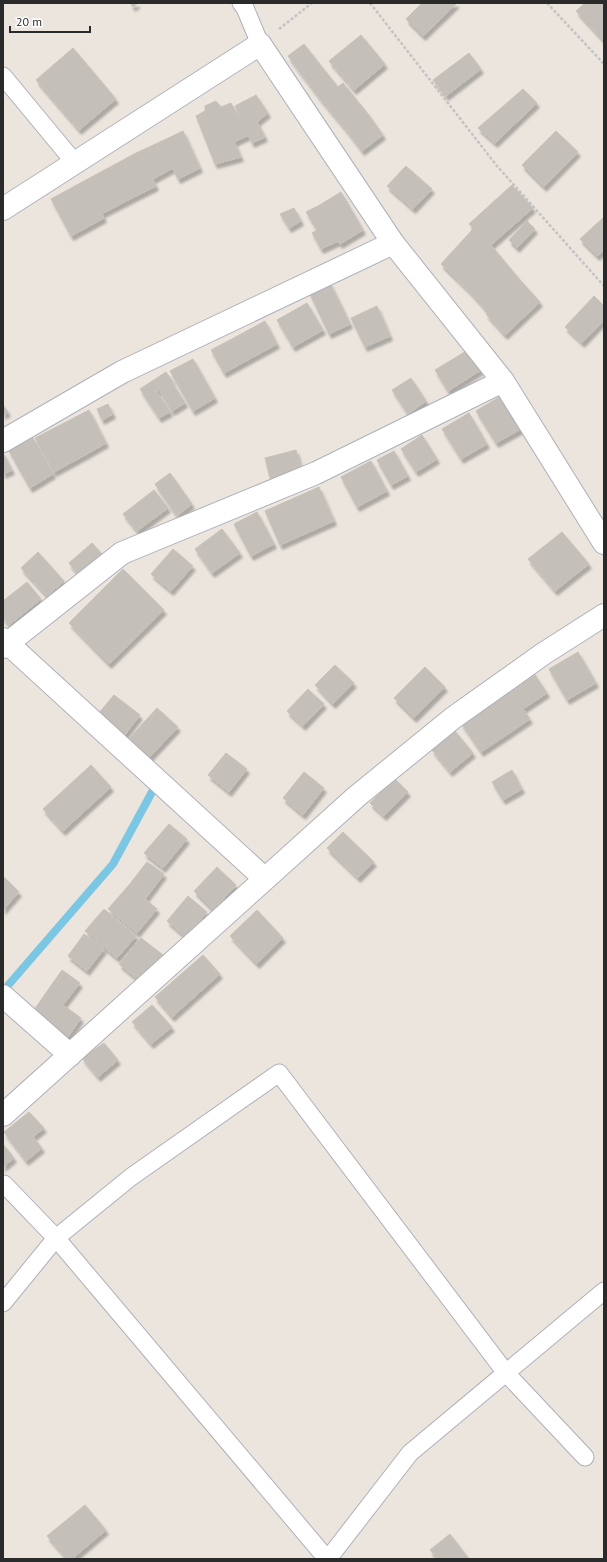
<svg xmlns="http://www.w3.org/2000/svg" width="607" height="1562" font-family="'PT Sans',sans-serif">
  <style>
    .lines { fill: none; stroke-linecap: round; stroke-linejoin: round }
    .stream { stroke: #7bc7e3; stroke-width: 8 }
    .building { fill: #c4bfb9; stroke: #c6c1b8; filter: url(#shadow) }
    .pedestrian-casing { stroke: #aeb0ba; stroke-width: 19 }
    .minor-casing { stroke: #aeb0ba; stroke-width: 24 }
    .path { stroke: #c3c3c3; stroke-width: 2.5; stroke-dasharray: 3 2; stroke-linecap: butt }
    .pedestrian { stroke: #fff; stroke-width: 17 }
    .minor { stroke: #fff; stroke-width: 22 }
  </style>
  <defs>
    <filter id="shadow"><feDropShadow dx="2.5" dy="4.5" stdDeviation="1" flood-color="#0004"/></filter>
  </defs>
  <rect width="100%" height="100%" fill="#ebe5de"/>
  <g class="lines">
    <!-- stream -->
    <polyline class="stream" points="4,990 113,864 152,792"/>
  </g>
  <!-- building -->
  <g class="building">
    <polygon points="130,3 138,3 133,7"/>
    <polygon points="422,3 457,3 423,36 406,19"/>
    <polygon points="585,3 602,3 604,5 604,41 576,11"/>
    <polygon points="361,35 385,64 354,90 329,61"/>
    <polygon points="304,44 318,62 302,75 288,56"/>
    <polygon points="73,48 116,99 79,130 36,80"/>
    <polygon points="469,53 481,69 446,96 433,80"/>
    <polygon points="318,62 338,87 321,100 302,75"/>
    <polygon points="343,83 368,114 346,130 321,100"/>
    <polygon points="523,89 537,103 495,143 478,128"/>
    <polygon points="256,95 268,113 257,122 265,137 252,143 235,106"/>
    <polygon points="216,101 221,107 231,103 249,135 234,142 241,157 215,164 196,116 205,111 205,106"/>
    <polygon points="368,114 383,135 362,151 346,130"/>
    <polygon points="183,131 200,168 178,179 160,142"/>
    <polygon points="556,131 578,152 544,187 522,165"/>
    <polygon points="160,142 173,168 153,179 138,152"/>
    <polygon points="138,152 156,186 140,194 123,160"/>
    <polygon points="123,160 140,194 101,214 84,181"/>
    <polygon points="406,166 432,189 413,209 387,186"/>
    <polygon points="84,181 104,218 71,236 51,199"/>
    <polygon points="512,185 533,208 491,245 469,224"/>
    <polygon points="341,192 363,230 340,244 318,206"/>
    <polygon points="318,206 328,224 317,230 306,212"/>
    <polygon points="294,208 301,221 289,228 280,214"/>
    <polygon points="604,217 604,250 597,256 580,239"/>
    <polygon points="527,221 535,229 517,248 509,240"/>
    <polygon points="328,224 338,241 321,249 312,233"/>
    <polygon points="473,229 491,245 505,262 471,293 441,264"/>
    <polygon points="505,262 521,281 488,312 471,293"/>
    <polygon points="521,281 540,302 505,335 486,314"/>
    <polygon points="330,283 350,324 329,334 309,292"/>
    <polygon points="594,296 604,306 604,320 582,343 565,327"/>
    <polygon points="307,303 323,330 293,347 277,320"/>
    <polygon points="377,306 390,336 365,347 351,318"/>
    <polygon points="265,321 277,344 255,356 243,333"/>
    <polygon points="243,333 255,356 224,373 211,350"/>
    <polygon points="468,350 481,370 448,391 435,370"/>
    <polygon points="193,359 215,398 193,411 170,371"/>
    <polygon points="166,372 173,382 157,392 170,412 159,418 140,389"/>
    <polygon points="411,378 426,401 408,414 392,390"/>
    <polygon points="173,384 185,403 172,411 160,392"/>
    <polygon points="501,396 521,429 496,443 476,411"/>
    <polygon points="108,404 113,414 102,420 97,409"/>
    <polygon points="3,405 8,412 3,415"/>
    <polygon points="89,410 106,443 85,455 66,422"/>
    <polygon points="469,413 487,444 461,459 442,429"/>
    <polygon points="66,422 85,455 54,472 35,438"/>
    <polygon points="422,435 437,459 416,472 401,449"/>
    <polygon points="33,438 53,474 30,488 9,451"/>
    <polygon points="296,450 301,469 270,478 265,458"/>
    <polygon points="394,451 408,476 391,485 377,460"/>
    <polygon points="3,453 12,470 3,474"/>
    <polygon points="371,461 387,491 357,507 341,477"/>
    <polygon points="170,473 192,504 177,516 155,484"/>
    <polygon points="319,487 334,521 280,545 265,511"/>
    <polygon points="154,490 168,508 137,531 123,514"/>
    <polygon points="257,512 274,544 251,556 234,524"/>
    <polygon points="222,529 240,553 212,573 195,549"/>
    <polygon points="562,532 589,564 555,591 528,559"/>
    <polygon points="92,543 103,555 79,576 69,563"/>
    <polygon points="173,549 193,566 171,591 151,574"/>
    <polygon points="38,552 64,581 47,596 21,568"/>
    <polygon points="123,569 164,610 109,664 69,623"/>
    <polygon points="27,582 41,599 9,625 3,618 3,601"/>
    <polygon points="578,652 596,683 567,700 549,669"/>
    <polygon points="335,665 354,683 333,704 315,685"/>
    <polygon points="425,667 445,687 414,718 394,698"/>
    <polygon points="533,672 547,693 523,709 509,689"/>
    <polygon points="308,689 324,704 303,726 287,711"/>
    <polygon points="509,689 530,719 505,736 485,707"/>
    <polygon points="114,695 140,715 124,736 98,714"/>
    <polygon points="485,707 505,736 481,752 461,723"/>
    <polygon points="157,708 178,727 146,761 126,742"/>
    <polygon points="455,731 473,753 450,772 432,750"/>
    <polygon points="226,753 247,769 229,792 208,775"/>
    <polygon points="91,765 111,787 63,831 43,809"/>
    <polygon points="512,770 522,789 503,800 492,782"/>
    <polygon points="304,772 324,788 303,815 283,798"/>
    <polygon points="394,778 408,792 384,816 370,803"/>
    <polygon points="169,824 187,839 163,868 144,853"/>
    <polygon points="343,832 374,862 358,878 327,848"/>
    <polygon points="147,862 164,874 146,898 129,885"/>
    <polygon points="217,867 236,885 213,910 194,891"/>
    <polygon points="3,876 19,892 3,910"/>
    <polygon points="129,885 157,909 137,933 108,909"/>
    <polygon points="188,896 207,912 186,937 167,921"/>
    <polygon points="104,909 136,936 117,958 85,931"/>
    <polygon points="257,910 283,938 257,964 230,936"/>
    <polygon points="84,934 104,949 87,971 68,956"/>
    <polygon points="141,938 163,955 141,982 119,964"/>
    <polygon points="203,955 220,974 172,1017 155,997"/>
    <polygon points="62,970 80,983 63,1005 81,1018 66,1040 34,1010"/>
    <polygon points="152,1005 172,1027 151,1044 132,1022"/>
    <polygon points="104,1043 118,1060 98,1077 82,1058"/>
    <polygon points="29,1112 44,1128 33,1137 42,1148 26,1161 4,1132"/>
    <polygon points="3,1144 14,1158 3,1167"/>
    <polygon points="85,1505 106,1530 72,1559 67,1559 47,1536"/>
    <polygon points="450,1534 469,1559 438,1559 430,1550"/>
  </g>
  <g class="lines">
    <defs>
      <g id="pedestrian">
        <polyline points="241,3 245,8 260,44"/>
        <polyline points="3,76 75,163"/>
        <polyline points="4,1184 56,1238 327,1559"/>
        <polyline points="3,1303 56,1238 131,1177 279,1073 506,1373 585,1457"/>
        <polyline points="328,1559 410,1453 604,1291"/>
      </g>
      <g id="minor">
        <polyline points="3,209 260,44 393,243 503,381 604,543"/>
        <polyline points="3,441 122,372 393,243"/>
        <polyline points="3,639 264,878"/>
        <polyline points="3,647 122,553 316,473 503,381"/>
        <polyline points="3,996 70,1055"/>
        <polyline points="3,1115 356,797 453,718 543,654 604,615"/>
      </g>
    </defs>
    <!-- pedestrian casing -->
    <use href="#pedestrian" class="pedestrian-casing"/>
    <!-- minor casing -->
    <use href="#minor" class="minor-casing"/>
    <!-- path -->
    <g class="path">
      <polyline points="370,3 497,166 604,286"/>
      <polyline points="547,3 604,64"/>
      <polyline points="279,29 312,3"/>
    </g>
    <!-- pedestrian -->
    <use href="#pedestrian" class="pedestrian"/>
    <!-- minor -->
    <use href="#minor" class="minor"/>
  </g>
  <!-- border -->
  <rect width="607" height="1562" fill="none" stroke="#2a2a2a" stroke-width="8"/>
  <!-- scale -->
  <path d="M10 26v6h80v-6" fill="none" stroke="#2a2a2a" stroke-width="2"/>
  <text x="16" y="26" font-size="12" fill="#2a2a2a" stroke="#ffffff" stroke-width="3" paint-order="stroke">20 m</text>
</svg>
